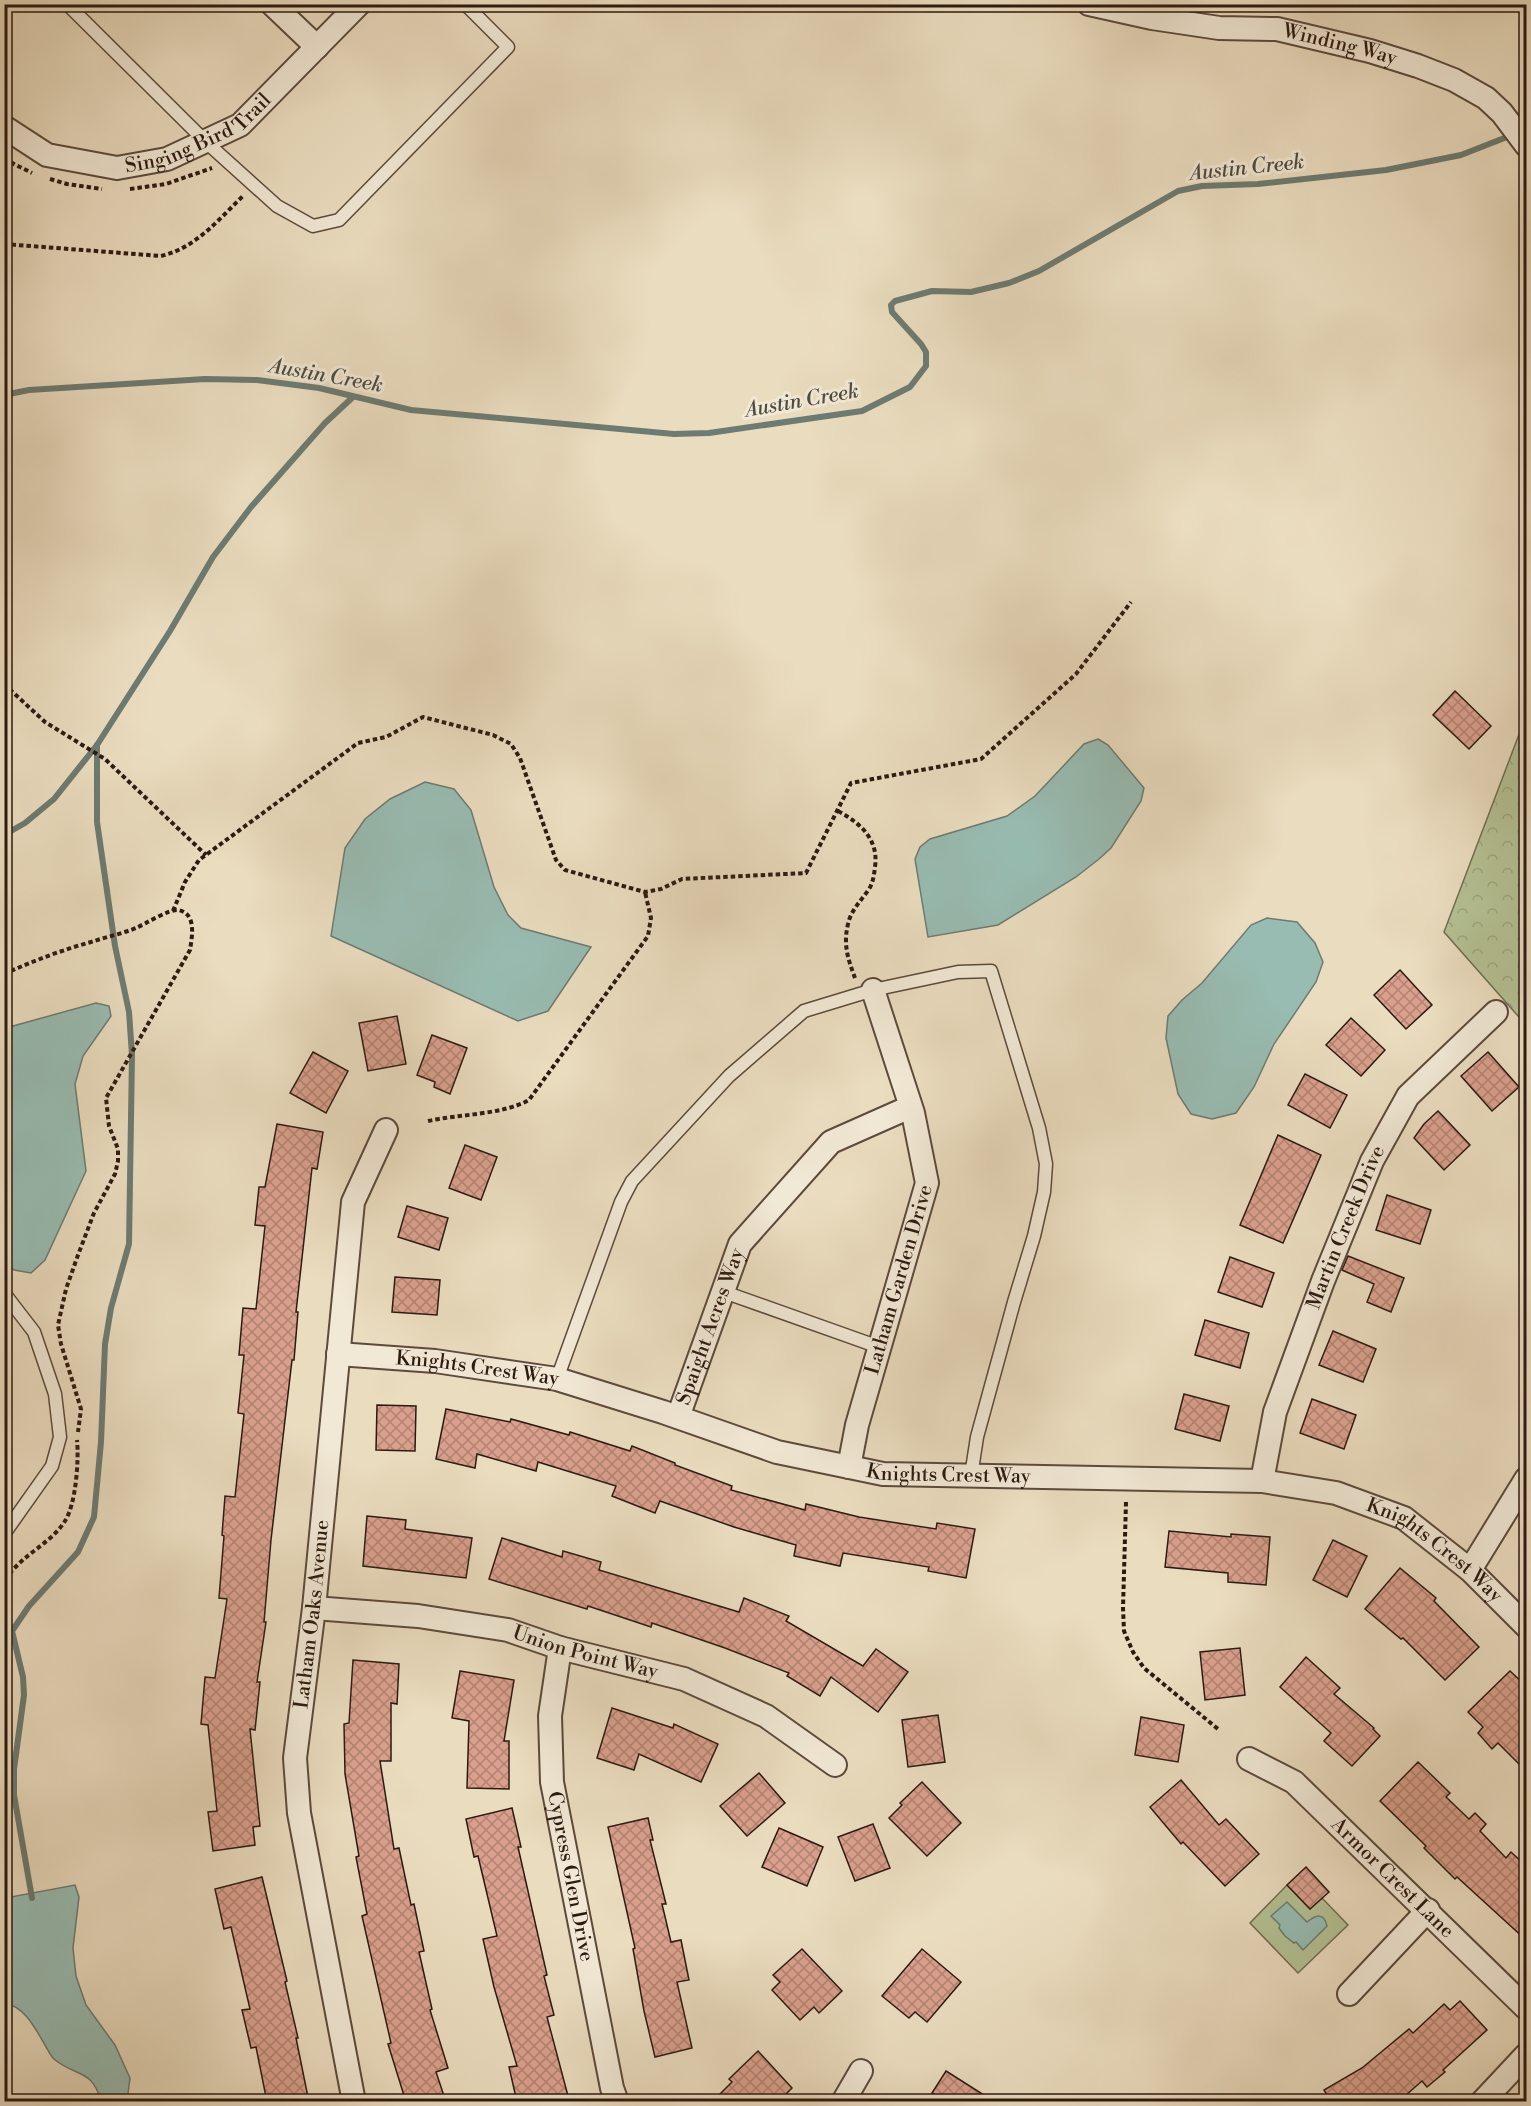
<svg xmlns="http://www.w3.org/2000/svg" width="1531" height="2106" font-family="'Libre Bodoni',serif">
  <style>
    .forest { fill: url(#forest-crowns); stroke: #706e52; stroke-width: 1.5 }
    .pitch { fill: #b4c194; stroke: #706e52; stroke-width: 1.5 }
    .water { fill: #98bcb2; stroke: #6d7b72; stroke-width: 1.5 }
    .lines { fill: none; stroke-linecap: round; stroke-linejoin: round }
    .stream { stroke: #6d7b72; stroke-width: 6 }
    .building { fill: url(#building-cross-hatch); stroke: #2c1a11; stroke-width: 1.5 }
    .service-casing { stroke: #5c4a3c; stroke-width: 15 }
    .minor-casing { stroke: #5c4a3c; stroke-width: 26 }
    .path { stroke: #2c1a11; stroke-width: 4; stroke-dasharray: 4.5 3; stroke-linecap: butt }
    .service { stroke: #f1e8d5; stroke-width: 12 }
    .minor { stroke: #f1e8d5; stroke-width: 22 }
    .labels { text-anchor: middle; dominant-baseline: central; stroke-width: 6; stroke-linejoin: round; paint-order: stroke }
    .street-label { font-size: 20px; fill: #2c1a11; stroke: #f1e8d5 }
    .water-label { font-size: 21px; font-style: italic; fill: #4c4b41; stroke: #f1e8d5 }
  </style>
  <defs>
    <pattern id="forest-crowns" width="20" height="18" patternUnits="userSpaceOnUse" patternTransform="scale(1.5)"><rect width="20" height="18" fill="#b4c194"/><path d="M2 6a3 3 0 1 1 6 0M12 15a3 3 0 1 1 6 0" fill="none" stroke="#9ba57f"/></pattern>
    <pattern id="building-cross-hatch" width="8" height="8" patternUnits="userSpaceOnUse" patternTransform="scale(1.5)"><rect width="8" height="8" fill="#daa08d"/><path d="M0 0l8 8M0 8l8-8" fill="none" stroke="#b18272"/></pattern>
  </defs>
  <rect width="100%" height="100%" fill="#eadcbf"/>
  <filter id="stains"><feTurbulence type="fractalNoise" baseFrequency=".00333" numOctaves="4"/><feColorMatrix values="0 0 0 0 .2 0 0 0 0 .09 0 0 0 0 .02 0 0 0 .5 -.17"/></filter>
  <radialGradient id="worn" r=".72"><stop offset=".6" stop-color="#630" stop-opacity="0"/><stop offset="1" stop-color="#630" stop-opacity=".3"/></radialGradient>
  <!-- forest -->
  <polygon class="forest" points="1526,716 1526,1025 1444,932"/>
  <!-- pitch -->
  <polygon class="pitch" points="1287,1885 1310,1909 1322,1898 1348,1925 1298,1973 1250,1923"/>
  <!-- water -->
  <g class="water">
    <polygon points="1098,739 1108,745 1144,788 1141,801 1111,848 1099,859 1076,877 998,925 928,937 915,859 920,847 930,839 1007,816 1035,796 1084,744"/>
    <polygon points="425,782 454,789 471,810 494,887 508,915 521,928 591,947 548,1011 518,1021 331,936 345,848 365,819 390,799"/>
    <polygon points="1267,918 1297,922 1315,943 1323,962 1316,982 1274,1044 1254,1087 1236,1113 1212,1119 1191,1114 1178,1094 1166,1038 1168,1016 1182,1000 1202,983 1251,925"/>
    <polygon points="96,1003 109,1006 111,1016 83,1056 75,1084 86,1171 45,1260 31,1273 14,1270 4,1260 5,1031 13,1026"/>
    <path d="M75 1885 79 1897 73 1948 76 1976 86 2005 115 2045 130 2078 127 2101H101C92 2069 77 2077 55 2060 51 2057 48 2050 45 2045 35 2028 25 2007 5 2003V1898Z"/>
    <path d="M1287 1902 1307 1922C1316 1915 1324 1912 1327 1926L1303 1950 1296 1942 1294 1943 1285 1936 1279 1928 1280 1925 1271 1916Z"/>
  </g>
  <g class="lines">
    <!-- stream -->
    <g class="stream">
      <polyline points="4,395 29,390 205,379 257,380 319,388 411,410 674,434 709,433 862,411 910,387 926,366 926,352 921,344 892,312 891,305 895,301 932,291 971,292 1009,283 1039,271 1178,191 1202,186 1258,184 1386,170 1461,155 1512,135"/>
      <polyline points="4,835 25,823 54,799 97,745 170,631 213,557 251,507 325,423 353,397"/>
      <polyline points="32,1898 14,1795 14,1769 24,1695 23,1677 12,1631 29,1606 78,1552 94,1517 101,1442 105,1344 111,1308 129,1244 132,1055 129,1012 115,946 97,822 97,745"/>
    </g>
  </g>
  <!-- building -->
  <g class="building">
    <polygon points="1455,691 1491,726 1469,749 1433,715"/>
    <polygon points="1400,970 1432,1005 1406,1029 1374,995"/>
    <polygon points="397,1016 406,1064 368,1071 359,1023"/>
    <polygon points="1351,1018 1385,1050 1361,1076 1326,1045"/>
    <polygon points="432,1035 467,1048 450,1094 434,1087 435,1082 417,1075"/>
    <polygon points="313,1052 348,1071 326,1113 290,1093"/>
    <polygon points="1488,1052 1519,1087 1492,1111 1461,1076"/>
    <polygon points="1305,1074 1347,1095 1330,1128 1288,1105"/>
    <polygon points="1438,1111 1470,1145 1444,1170 1414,1138 1424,1124"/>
    <polygon points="277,1124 323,1132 317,1169 312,1168 296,1312 298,1312 294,1360 292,1360 271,1540 264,1622 266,1622 257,1682 260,1682 255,1730 250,1729 260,1826 253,1827 255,1845 213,1851 208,1812 217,1811 208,1725 201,1724 205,1677 215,1678 227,1599 219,1598 224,1536 222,1535 225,1496 235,1497 244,1414 238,1413 244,1355 239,1355 243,1308 256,1309 265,1226 255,1225 259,1187 265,1187"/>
    <polygon points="1278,1135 1321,1155 1283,1243 1240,1225"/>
    <polygon points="465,1145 497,1157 481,1200 449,1188"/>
    <polygon points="1387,1195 1431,1210 1420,1244 1376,1230"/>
    <polygon points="407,1206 448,1218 439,1250 398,1237"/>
    <polygon points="1348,1256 1404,1278 1391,1312 1367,1302 1374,1284 1342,1270"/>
    <polygon points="1230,1257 1274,1273 1262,1307 1218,1292"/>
    <polygon points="395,1277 440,1280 437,1315 392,1312"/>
    <polygon points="1205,1320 1249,1333 1240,1368 1195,1355"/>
    <polygon points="1333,1331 1376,1349 1363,1382 1319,1365"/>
    <polygon points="1184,1394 1229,1406 1220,1441 1175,1429"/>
    <polygon points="1312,1399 1356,1415 1344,1449 1300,1433"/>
    <polygon points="377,1405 416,1406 415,1451 376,1450"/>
    <polygon points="446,1409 510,1422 511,1419 569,1435 570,1432 630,1451 632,1446 675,1463 675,1465 732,1486 731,1490 805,1510 806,1504 859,1517 936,1529 937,1523 975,1529 966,1578 928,1571 929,1567 843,1553 840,1566 794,1556 796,1545 734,1527 660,1501 655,1513 612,1496 616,1486 538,1462 536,1471 477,1454 475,1468 436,1459"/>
    <polygon points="367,1516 406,1520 405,1529 472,1538 466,1578 363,1566"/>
    <polygon points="1169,1531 1231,1537 1231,1534 1270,1537 1266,1585 1228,1582 1228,1573 1165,1567"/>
    <polygon points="502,1538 562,1557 563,1551 601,1562 599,1570 739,1612 744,1598 789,1616 786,1621 863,1666 876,1649 908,1672 878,1712 831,1677 820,1696 787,1676 789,1673 725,1648 652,1623 651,1627 588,1606 587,1609 489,1579"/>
    <polygon points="1333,1540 1367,1556 1347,1597 1313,1580"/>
    <polygon points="1400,1568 1436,1598 1434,1601 1479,1647 1445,1680 1403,1638 1401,1639 1365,1609"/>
    <polygon points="1240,1648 1245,1695 1205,1700 1200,1652"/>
    <polygon points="1306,1657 1340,1688 1334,1694 1374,1728 1373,1729 1380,1736 1352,1766 1324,1741 1331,1733 1280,1687"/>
    <polygon points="353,1660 399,1664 397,1704 391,1703 391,1761 380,1761 394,1849 399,1848 411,1905 414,1904 424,1951 419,1952 432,2009 430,2010 448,2068 436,2072 446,2102 406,2102 388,2044 391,2043 362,1916 367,1914 356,1857 359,1856 345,1774 344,1724 349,1723"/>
    <polygon points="460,1671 514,1680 504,1741 509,1741 509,1789 467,1788 469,1721 452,1718"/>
    <polygon points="1510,1671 1527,1687 1527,1772 1498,1743 1492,1749 1478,1733 1483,1727 1468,1712"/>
    <polygon points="612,1708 673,1728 674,1724 718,1744 701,1782 639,1754 634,1770 597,1758"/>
    <polygon points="938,1715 945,1762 908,1767 902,1720"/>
    <polygon points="1141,1717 1184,1725 1178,1762 1135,1755"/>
    <polygon points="1418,1762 1450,1793 1446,1797 1469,1819 1475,1813 1486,1824 1480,1831 1506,1858 1511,1852 1527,1867 1527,1941 1457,1877 1455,1879 1424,1848 1426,1846 1380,1801"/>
    <polygon points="759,1773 785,1803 747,1836 720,1806"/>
    <polygon points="1181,1780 1219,1825 1226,1819 1259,1854 1225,1886 1183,1842 1181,1844 1150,1807"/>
    <polygon points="922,1782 961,1823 927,1856 889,1818 902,1805 900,1803"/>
    <polygon points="512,1808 521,1847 518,1847 547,1975 544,1976 554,2015 547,2017 568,2096 543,2102 517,2102 509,2067 517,2066 494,1987 483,1939 497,1936 478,1856 474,1857 466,1819"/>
    <polygon points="648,1818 653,1840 650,1840 666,1904 662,1904 671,1942 681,1940 689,1980 677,1982 692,2048 655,2057 644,2011 633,1949 635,1948 608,1827"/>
    <polygon points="873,1824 890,1868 855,1881 838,1837"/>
    <polygon points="779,1828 823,1847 807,1886 762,1867"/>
    <polygon points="1306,1867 1329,1892 1310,1909 1287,1885"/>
    <polygon points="262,1877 287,1981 285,1982 298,2038 296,2038 309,2102 267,2102 256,2047 251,2048 242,2010 250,2009 231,1927 224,1929 215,1889"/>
    <polygon points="802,1949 842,1991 819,2013 814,2007 800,2020 772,1990 780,1982 773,1975"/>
    <polygon points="922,1949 961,1982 927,2022 915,2012 909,2018 882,1996"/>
    <polygon points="1460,2001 1487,2030 1443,2070 1445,2072 1427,2087 1422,2081 1398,2102 1331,2102 1324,2090 1362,2068 1409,2029 1413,2033 1444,2004 1450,2010"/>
    <polygon points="758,2051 792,2088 778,2102 712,2102 732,2082 729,2079"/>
    <polygon points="946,2071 995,2102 935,2102 938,2096 932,2093"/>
  </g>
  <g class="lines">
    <defs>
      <g id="service">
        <polyline points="67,4 206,142 277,206 313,226 339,220 508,47 465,4"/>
        <polyline points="724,1292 879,1347"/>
        <polyline points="4,1293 34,1332 55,1394 60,1437 52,1466 4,1534"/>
        <polyline points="557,1379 621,1202 632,1181 729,1076 804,1011 873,990 958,972 991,971 1039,1128 1046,1164 1044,1192 1034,1236 1014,1302 977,1437 971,1476"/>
      </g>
      <g id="minor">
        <polyline points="272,4 317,47"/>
        <path id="s1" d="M1089 4 1152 18 1219 28 1277 29 1370 51 1418 66 1454 80 1486 98 1502 113 1526 145"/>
        <path id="s2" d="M4 127 47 155 117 168 167 159 240 125 359 4"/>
        <path id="s3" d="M338 1354 435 1361 557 1379 663 1412 777 1452 883 1474 1262 1481 1336 1493 1404 1518 1470 1570 1526 1626"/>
        <path id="s4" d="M678 1417 740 1244 831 1142 910 1107"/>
        <path id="s5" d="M849 1467 857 1425 927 1183 913 1113 873 990"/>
        <path id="s6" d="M1262 1481 1275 1412 1323 1281 1372 1161 1408 1096 1496 1012"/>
        <polyline points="1470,1570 1526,1479"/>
        <path id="s7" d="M314 1608 418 1616 508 1630 560 1648 684 1679 766 1716 835 1765"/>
        <path id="s8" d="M560 1648 550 1716 552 1782 612 2088 617 2102"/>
        <path id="s9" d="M1249 1759 1294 1782 1526 2008"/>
        <polyline points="1349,1994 1428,1910"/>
        <path id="s10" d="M354 2102 299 1813 295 1758 314 1608 353 1202 386 1130"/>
        <polyline points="843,2102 861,2071"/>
        <polyline points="1482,2102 1526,2055"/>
      </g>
    </defs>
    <!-- service casing -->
    <use href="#service" class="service-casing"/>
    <!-- minor casing -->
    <use href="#minor" class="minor-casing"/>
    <!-- path -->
    <g class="path">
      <polyline points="4,159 32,173"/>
      <polyline points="50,179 67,184 102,189"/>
      <polyline points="130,189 166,184 212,168"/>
      <path d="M4 244 161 256C196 248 219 219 244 195"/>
      <polyline points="4,684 45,722 105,759 206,855"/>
      <path d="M838 811C860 823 879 839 875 867 874 875 873 883 869 889 861 901 851 910 848 924 843 945 848 959 855 978"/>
      <polyline points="173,911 185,882 199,860 358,743 386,737 423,717 493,735 511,744 520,758 556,860 565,870 645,892 661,889 682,879 806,873 851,783 981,759 1076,674 1131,602"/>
      <path d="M4 974C33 961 62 950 91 942 106 937 121 934 136 928 145 924 169 909 178 910 197 913 192 937 190 950L106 1098 109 1126 118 1149V1161L115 1174 94 1213 78 1255 66 1289 58 1325 61 1344 81 1409 78 1432"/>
      <path d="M428 1121C459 1114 502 1115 529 1100L648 936 651 918 645 892"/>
      <polyline points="1126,1502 1123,1608 1124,1631 1133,1652 1144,1668 1218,1729"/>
      <path d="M4 1579C11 1572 17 1565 24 1559 38 1547 55 1537 65 1521 76 1504 79 1460 77 1440"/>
    </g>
    <!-- service -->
    <use href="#service" class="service"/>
    <!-- minor -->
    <use href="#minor" class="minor"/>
  </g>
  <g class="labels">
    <!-- street labels -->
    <g class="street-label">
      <text stroke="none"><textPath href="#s1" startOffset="255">Winding Way</textPath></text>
      <text stroke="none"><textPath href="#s2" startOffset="212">Singing Bird Trail</textPath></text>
      <text stroke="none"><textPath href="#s6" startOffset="268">Martin Creek Drive</textPath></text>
      <text stroke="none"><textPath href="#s5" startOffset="194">Latham Garden Drive</textPath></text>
      <text stroke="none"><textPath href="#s4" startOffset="96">Spaight Acres Way</textPath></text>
      <text stroke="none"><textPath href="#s3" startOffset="140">Knights Crest Way</textPath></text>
      <text stroke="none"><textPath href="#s3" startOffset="626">Knights Crest Way</textPath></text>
      <text stroke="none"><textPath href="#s3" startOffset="1130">Knights Crest Way</textPath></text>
      <text stroke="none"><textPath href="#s10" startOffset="494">Latham Oaks Avenue</textPath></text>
      <text stroke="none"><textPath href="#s7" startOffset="276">Union Point Way</textPath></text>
      <text stroke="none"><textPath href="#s8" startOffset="231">Cypress Glen Drive</textPath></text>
      <text stroke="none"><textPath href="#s9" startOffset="188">Armor Crest Lane</textPath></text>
    </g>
    <!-- water labels -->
    <g class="water-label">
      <text transform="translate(1247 168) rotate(-6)">Austin Creek</text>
      <text transform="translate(326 376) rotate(10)">Austin Creek</text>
      <text transform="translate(802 401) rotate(-10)">Austin Creek</text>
    </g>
  </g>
  <!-- margin -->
  <rect width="1531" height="2106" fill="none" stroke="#eadcbf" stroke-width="24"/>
  <rect x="6" y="6" width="1519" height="2094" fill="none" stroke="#2c1a11" stroke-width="3"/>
  <rect x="12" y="12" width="1507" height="2082" fill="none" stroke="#2c1a11" stroke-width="1.5"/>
  <rect width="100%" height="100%" filter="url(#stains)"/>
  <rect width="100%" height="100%" fill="url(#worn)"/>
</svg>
